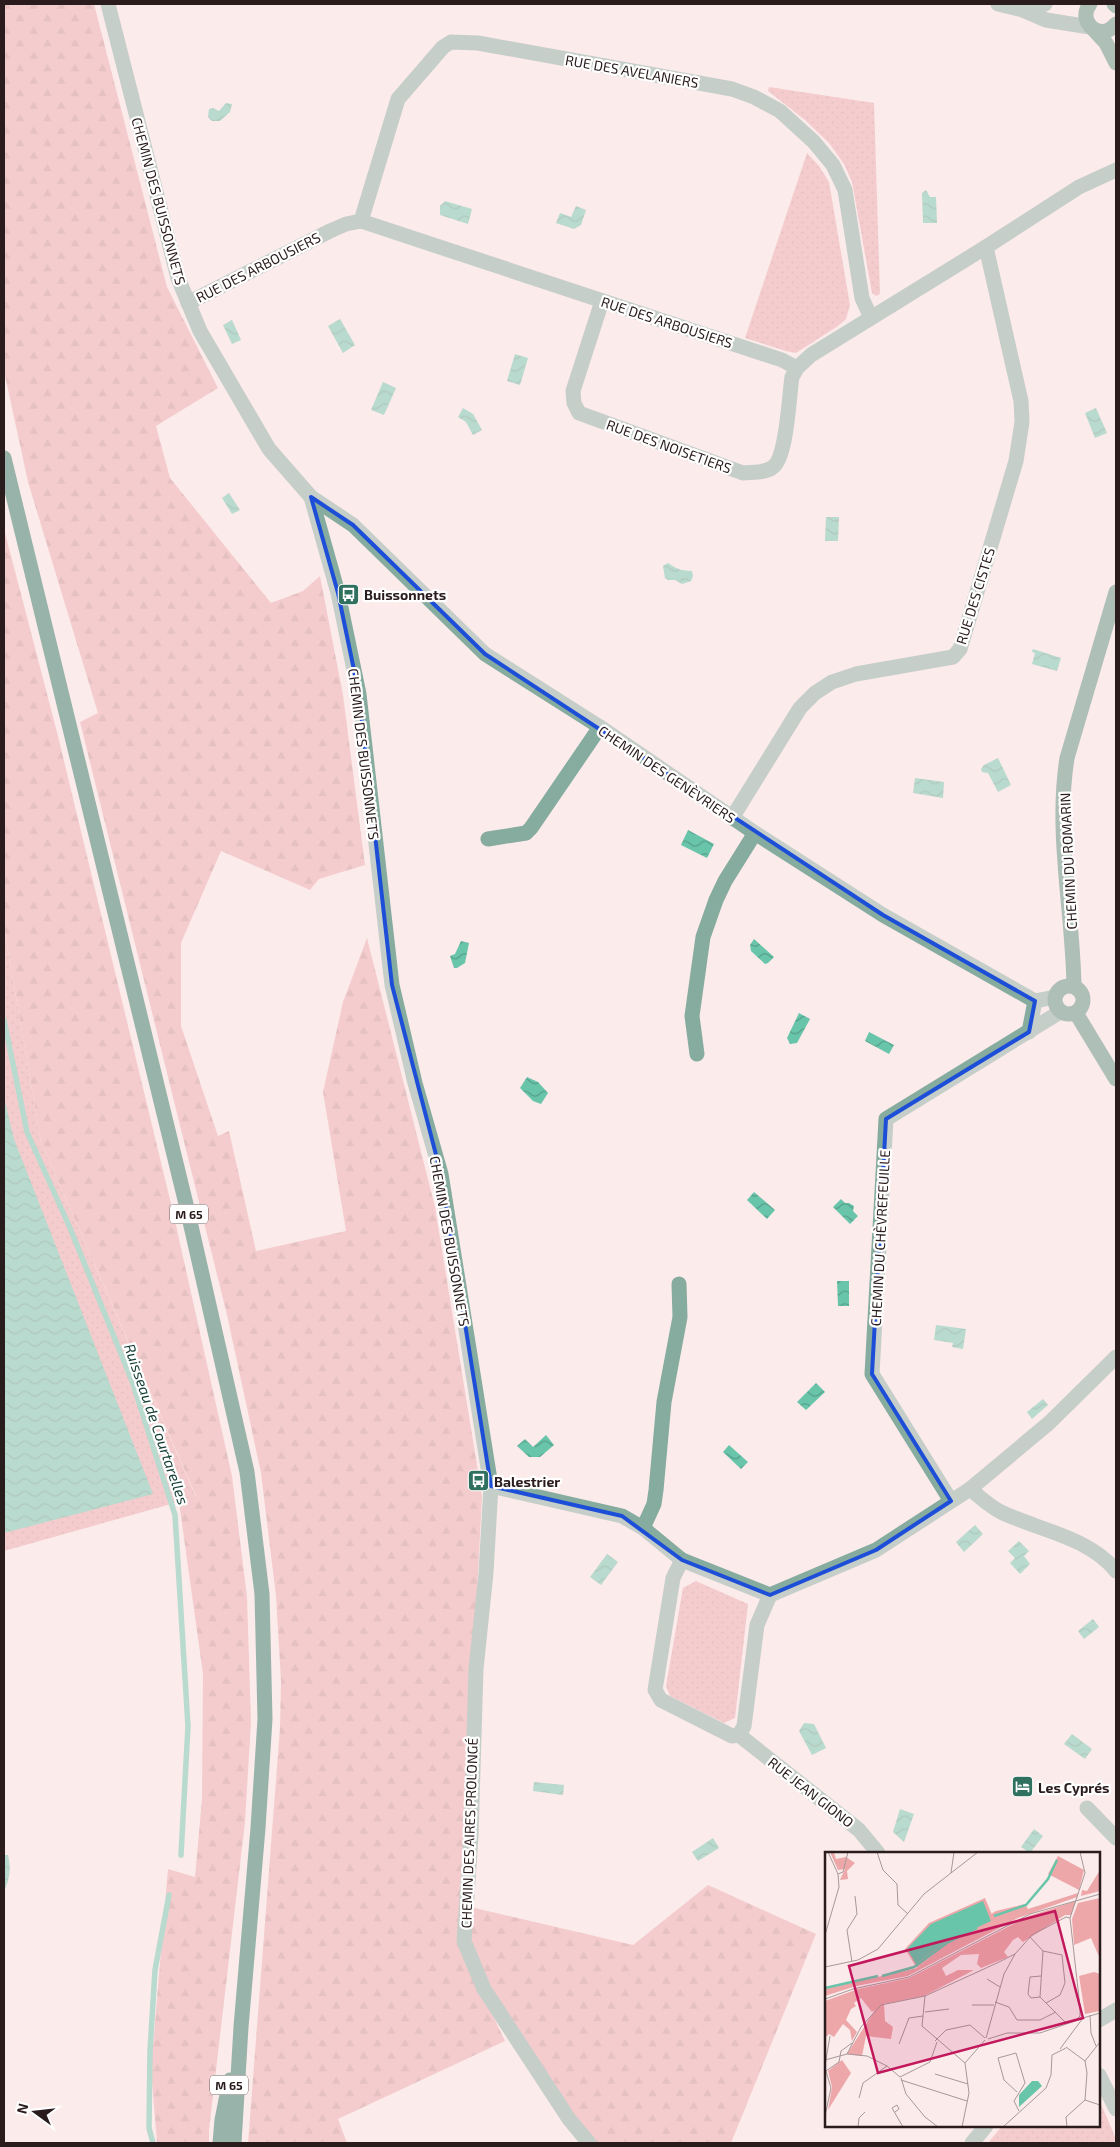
<svg xmlns="http://www.w3.org/2000/svg" width="1120" height="2147" font-family="'Exo 2',sans-serif">
  <style>
    .grass { fill: url(#grass-dots) }
    .forest { fill: url(#forest-firs) }
    .water { fill: url(#water-waves) }
    .lines { fill: none; stroke-linecap: round; stroke-linejoin: round }
    .stream { stroke: #68c5aa; stroke-width: 5.5 }
    .street { stroke: #86ab9f; stroke-width: 15 }
    .secondary { stroke: #508978; stroke-width: 15 }
    .primary { stroke: #20705c; stroke-width: 15 }
    .marked { fill: none; stroke: #1d4ed8; stroke-width: 4; stroke-linejoin: round }
    .labels { text-anchor: middle; dominant-baseline: central; stroke-width: 4.5; stroke-linejoin: round; paint-order: stroke }
    .shield { fill: #fff; stroke: #6a6061; stroke-width: 1 }
    .shield-label { font-size: 12px; font-weight: bold; fill: #2a1c1d }
    .street-label { font-size: 14px; fill: #2a1c1d; stroke: #fff }
    .poi-label { font-size: 14px; font-weight: bold; fill: #2a1c1d; stroke: #fff; text-anchor: start }
    .water-label { font-size: 15px; font-style: italic; fill: #133d32; stroke: #fff }
    .inset-river { fill: none; stroke: #68c5aa; stroke-width: 2.5 }
    .inset-road { fill: none; stroke: #a79899; stroke-width: 1 }
    .view { fill: #c2185b; fill-opacity: 0.15; stroke: #c2185b; stroke-width: 2.5 }
    .inset-edge { fill: none; stroke: #2a1c1d; stroke-width: 2.5 }
  </style>
  <defs>
    <pattern id="grass-dots" width="8" height="8" patternUnits="userSpaceOnUse" patternTransform="scale(1.25)"><rect width="8" height="8" fill="#eda7a9"/><path d="M2 2h.1M6 6h.1" fill="none" stroke="#cb8f91" stroke-width="1.8" stroke-linecap="round"/></pattern>
    <pattern id="forest-firs" width="22" height="20" patternUnits="userSpaceOnUse" patternTransform="scale(1.25)"><rect width="22" height="20" fill="#eda7a9"/><path d="M5 1l3.5 6h-7zM16 11l3.5 6h-7z" fill="#cb8f91"/></pattern>
    <pattern id="water-waves" width="16" height="10" patternUnits="userSpaceOnUse" patternTransform="scale(1.25)"><rect width="16" height="10" fill="#68c5aa"/><path d="M0 5q4-4 8 0t8 0" fill="none" stroke="#569f8a"/></pattern>
  </defs>
  <rect width="100%" height="100%" fill="#fbebeb"/>
  <!-- grass -->
  <g class="grass">
    <polygon points="769,87 874,103 880,294 876,296 872,293 852,182 844,164 829,143 805,120 768,91"/>
    <polygon points="807,153 819,166 829,182 850,305 846,319 838,326 796,353 786,351 745,338"/>
    <polygon points="4,927 41,1142 196,1497 4,1551"/>
    <polygon points="696,1581 748,1604 735,1718 724,1723 670,1696 666,1686 683,1588"/>
    <polygon points="1099,2099 1116,2139 1113,2143 988,2143 1002,2126 1099,2126"/>
  </g>
  <!-- forest -->
  <g class="forest">
    <polygon points="4,4 94,4 167,287 218,388 156,426 170,478 271,603 303,591 320,576 343,695 365,865 319,879 310,890 221,851 181,943 181,1026 218,1136 229,1131 256,1251 346,1231 323,1092 343,1002 367,938 435,1207 482,1496 459,1945 505,2041 338,2119 347,2143 248,2143 280,1728 281,1681 276,1596 261,1473 227,1315 80,722 98,713 28,482 4,371"/>
    <polygon points="4,529 58,736 173,1212 232,1476 247,1597 251,1722 245,1822 209,2130 209,2143 157,2143 151,2069 168,1869 195,1877 202,1799 203,1674 179,1502 196,1496 41,1142 4,927"/>
    <polygon points="708,1885 816,1934 731,2143 589,2143 484,1989 464,1941 466,1906 633,1945"/>
  </g>
  <!-- water -->
  <g class="water">
    <polygon points="226,103 232,104 230,112 220,121 212,121 208,117 209,109 213,108 219,111"/>
    <polygon points="926,190 930,197 936,197 937,223 923,223 922,193"/>
    <polygon points="445,201 472,209 468,224 440,215 440,206"/>
    <polygon points="576,206 586,210 581,225 574,229 556,223 560,213 571,217"/>
    <polygon points="340,319 355,345 343,353 328,326"/>
    <polygon points="232,320 241,340 232,344 223,325"/>
    <polygon points="515,354 528,358 520,385 507,381"/>
    <polygon points="383,382 396,388 384,415 371,410"/>
    <polygon points="463,408 473,414 482,430 473,435 466,422 458,417"/>
    <polygon points="1096,408 1107,433 1095,438 1085,413"/>
    <polygon points="229,493 240,510 232,514 222,498"/>
    <polygon points="826,517 839,517 838,541 825,541"/>
    <path d="M668 563C678 570 680 570 692 571L693 576 691 581 682 584 675 580H668L665 578 663 566Z"/>
    <polygon points="1033,649 1061,658 1057,671 1032,664 1035,653 1032,652"/>
    <polygon points="998,758 1011,785 998,792 988,773 982,772 981,769 984,765"/>
    <polygon points="915,778 944,782 943,798 913,793"/>
    <polygon points="688,830 714,844 707,858 681,845"/>
    <polygon points="754,939 774,957 768,963 765,964 751,951 750,945"/>
    <polygon points="461,941 469,943 465,963 457,968 454,968 450,956 455,954"/>
    <polygon points="799,1013 810,1019 797,1043 790,1044 787,1038"/>
    <polygon points="869,1032 894,1045 889,1054 865,1041"/>
    <polygon points="527,1077 538,1082 548,1093 541,1104 533,1101 520,1088"/>
    <polygon points="4,1098 14,1139 153,1494 4,1533"/>
    <polygon points="754,1192 775,1210 767,1219 747,1200"/>
    <polygon points="841,1199 845,1203 849,1203 854,1206 853,1211 858,1216 850,1224 833,1207"/>
    <polygon points="837,1281 849,1281 849,1306 838,1306"/>
    <polygon points="936,1325 966,1329 963,1349 952,1347 953,1343 934,1340"/>
    <polygon points="816,1383 825,1392 806,1410 797,1402"/>
    <polygon points="1043,1399 1048,1405 1032,1419 1027,1412"/>
    <polygon points="546,1435 554,1445 540,1457 529,1457 517,1446 525,1439 533,1447"/>
    <polygon points="729,1445 748,1462 741,1469 723,1452"/>
    <polygon points="975,1525 983,1534 964,1552 956,1542"/>
    <polygon points="1019,1541 1029,1551 1024,1556 1030,1564 1020,1574 1010,1563 1015,1558 1008,1551"/>
    <polygon points="607,1554 618,1562 601,1585 590,1577"/>
    <polygon points="1093,1619 1099,1627 1084,1639 1078,1631"/>
    <polygon points="804,1723 814,1724 826,1748 812,1755 799,1731"/>
    <polygon points="1072,1734 1092,1749 1085,1759 1064,1744"/>
    <polygon points="534,1782 564,1785 563,1795 533,1791"/>
    <polygon points="900,1809 914,1814 904,1842 893,1832"/>
    <polygon points="1034,1829 1043,1836 1030,1853 1021,1847"/>
    <polygon points="713,1838 719,1848 698,1861 692,1852"/>
    <path d="M4 1855H8C11 1868 10 1877 5 1889Z"/>
  </g>
  <g class="lines">
    <!-- stream -->
    <g class="stream">
      <polyline points="4,1020 27,1132 70,1228 132,1381 175,1515 188,1726 181,1855"/>
      <polyline points="153,2143 149,2128 150,2051 155,1970 169,1895"/>
    </g>
    <!-- street -->
    <g class="street">
      <polyline points="108,4 178,278 200,331 269,449 311,497 338,593 359,694 392,985 415,1083 441,1174 491,1486 486,1573 476,1669 471,1836 464,1941 484,1989 569,2119 589,2143"/>
      <polyline points="998,4 1023,10 1046,20 1090,27"/>
      <polyline points="1023,10 1045,4"/>
      <polyline points="361,221 398,99 443,47 451,42 478,43 732,89 754,97 780,111 814,142 833,165 845,190 862,298 871,318"/>
      <path d="M602 301 573 391 574 403 579 413 743 473C753 472 766 473 773 467 787 457 789 396 792 377L797 368 811 355 986 247 1079 187 1116 170"/>
      <polyline points="188,303 330,231 346,224 361,221 782,360 797,368"/>
      <polyline points="311,497 353,525 485,654 600,727 755,833 883,915 1035,1001 1055,997"/>
      <polyline points="732,818 800,708 815,693 832,682 856,674 953,657 960,649 1016,461 1022,422 1021,401 986,247"/>
      <polyline points="488,839 526,833 531,828 600,727"/>
      <polyline points="1029,1032 1035,1001"/>
      <polyline points="697,1054 692,1016 703,937 716,900 725,881 755,833"/>
      <polyline points="491,1486 622,1516 643,1528 682,1560 770,1595 876,1550 970,1489 1049,1423 1116,1357"/>
      <path d="M970 1489C980 1497 989 1506 1001 1512 1038 1530 1089 1537 1116 1571"/>
      <polyline points="951,1501 872,1374 886,1119 1060,1012"/>
      <polyline points="643,1528 654,1504 656,1490 664,1402 680,1317 679,1284"/>
      <polyline points="682,1560 673,1578 655,1690 661,1700 732,1736 739,1735"/>
      <polyline points="739,1735 859,1830 878,1853"/>
      <polyline points="739,1735 744,1726 757,1625 770,1595"/>
      <polyline points="1087,1808 1116,1838"/>
      <polyline points="1099,2020 1116,2010"/>
      <polyline points="1099,2075 1116,2109"/>
      <polyline points="972,2143 986,2126"/>
    </g>
    <!-- secondary -->
    <g class="secondary">
      <path d="M1090 4C1076 22 1101 43 1116 24"/>
      <polyline points="1114,4 1116,6"/>
      <polyline points="1094,30 1106,43 1116,63"/>
      <circle cx="1069" cy="1000" r="14"/>
      <path d="M1074 987C1073 911 1055 833 1067 758L1116 592"/>
      <polyline points="1076,1013 1116,1079"/>
    </g>
    <!-- primary -->
    <g class="primary">
      <polyline points="4,458 186,1204 247,1472 262,1594 265,1719 258,1828 241,2027 234,2143"/>
      <polyline points="220,2143 222,2120 230,2080"/>
    </g>
  </g>
  <!-- marked area -->
  <path d="M0 0H1120V2147H0ZM311 497 353 525 485 654 883 915 1035 1001 1029 1032 886 1119 872 1374 951 1501 876 1550 770 1595 682 1560 622 1516 491 1486 441 1174 392 985 359 694 338 593Z" fill="#fbebeb" fill-opacity=".55" fill-rule="evenodd"/>
  <path class="marked" d="M311 497 353 525 485 654 883 915 1035 1001 1029 1032 886 1119 872 1374 951 1501 876 1550 770 1595 682 1560 622 1516 491 1486 441 1174 392 985 359 694 338 593Z"/>
  <!-- icons -->
  <defs>
    <symbol id="bus-square" viewBox="-11 -11 22 22"><rect x="-9" y="-9" width="18" height="18" rx="4" fill="#30705f" stroke="#fff"/><path d="M-5-6H5V4H4V6H2V4H-2V6H-4V4H-5ZM-3.5-4V0h7V-4ZM-3.5 1.2v1.5H-2V1.2ZM2 1.2v1.5H3.5V1.2Z" fill="#fff"/></symbol>
    <symbol id="hotel-square" viewBox="-11 -11 22 22"><rect x="-9" y="-9" width="18" height="18" rx="4" fill="#30705f" stroke="#fff"/><path d="M-6-4.5h1.5V1H6V5H4.5V3h-9V5H-6ZM-4 0a1.8 1.8 0 1 1 3.6 0ZM.5 0V-2.5h3Q6-2.5 6 0Z" fill="#fff"/></symbol>
  </defs>
  <g fill-rule="evenodd">
    <use href="#bus-square" x="336" y="582" width="25" height="25"/>
    <use href="#bus-square" x="466" y="1468" width="25" height="25"/>
    <use href="#hotel-square" x="1010" y="1774" width="25" height="25"/>
  </g>
  <g class="labels">
    <!-- shield labels -->
    <g class="shield">
      <rect x="170" y="1204.5" width="38" height="19" rx="4"/>
      <rect x="210" y="2075.5" width="38" height="19" rx="4"/>
    </g>
    <g class="shield-label">
      <text x="189" y="1214">M 65</text>
      <text x="229" y="2085">M 65</text>
    </g>
    <!-- street labels -->
    <g class="street-label">
      <text transform="translate(632 71) rotate(10)">RUE DES AVELANIERS</text>
      <text transform="translate(159 201) rotate(75)">CHEMIN DES BUISSONNETS</text>
      <text transform="translate(258 267) rotate(-27)">RUE DES ARBOUSIERS</text>
      <text transform="translate(667 322) rotate(18)">RUE DES ARBOUSIERS</text>
      <text transform="translate(669 446) rotate(20)">RUE DES NOISETIERS</text>
      <text transform="translate(975 596) rotate(-73)">RUE DES CISTES</text>
      <text transform="translate(364 754) rotate(83)">CHEMIN DES BUISSONNETS</text>
      <text transform="translate(667 774) rotate(34)">CHEMIN DES GENÈVRIERS</text>
      <text transform="translate(1068 861) rotate(-93)">CHEMIN DU ROMARIN</text>
      <text transform="translate(880 1238) rotate(-87)">CHEMIN DU CHÈVREFEUILLE</text>
      <text transform="translate(450 1241) rotate(80)">CHEMIN DES BUISSONNETS</text>
      <text transform="translate(811 1792) rotate(38)">RUE JEAN GIONO</text>
      <text transform="translate(469 1833) rotate(-88)">CHEMIN DES AIRES PROLONGÉ</text>
    </g>
    <!-- poi labels -->
    <g class="poi-label">
      <text x="364" y="594">Buissonnets</text>
      <text x="494" y="1481">Balestrier</text>
      <text x="1038" y="1787">Les Cyprés</text>
    </g>
    <!-- water labels -->
    <g class="water-label">
      <text transform="translate(157 1424) rotate(71)">Ruisseau de Courtarelles</text>
    </g>
  </g>
  <!-- overview -->
  <g transform="translate(825 1852)">
    <rect width="275" height="275" fill="#fbebeb"/>
    <path d="M160 46 170 70 121 92 92 116 80 97 104 71Z" fill="#eda7a9"/>
    <path d="M5 0 9 1 11 7 21 5 30 11 22 19 23 27 15 28 20 17 13 18ZM233 4 259 18 254 38 223 22ZM275 18V39L256 44 257 38 262 39ZM253 41 252 45 193 66 83 124 31 134 0 144V137L92 116 121 92 169 70 166 62 171 59 200 52 203 57ZM251 49 246 63H240L198 90 193 85 188 88 179 100 183 105 156 116 152 112 154 102 136 103 117 116 121 124 133 118H149L99 144 59 152 60 169 68 175 66 187 41 184 37 204 22 202 50 158 47 160 36 146 29 151 31 154 26 157 21 168 32 180 27 189 25 178 18 172 9 185 4 182 0 186V149L33 137 84 126 204 64ZM17 208 26 221 3 258 7 235 3 219Z" fill="#eda7a9"/>
    <path d="M269 120 275 122V159L260 162 254 124Z" fill="#eda7a9"/>
    <path d="M275 46V107L266 86 249 93 247 67 253 51Z" fill="#eda7a9"/>
    <path d="M158 49 166 69 121 90 91 112 82 97 106 72ZM207 229H213L217 234 194 255V243Z" fill="#68c5aa"/>
    <path class="inset-river" d="M169 64 201 53 223 27 232 8M57 124 89 115 122 91 152 76M0 136 53 124"/>
    <path class="inset-road" d="M52 0 58 18 72 32 73 53 83 62M126 21 129 0M13 22 18 20 23 0M0 83 14 35 13 22 3 0M205 85 218 99 215 145M218 99 237 103 240 131 235 143 221 151M27 110 22 78 32 62 30 44M0 115 33 108 53 97 99 42 153 0M162 127 175 135M100 144 97 174 140 211M215 145 206 146 203 142 205 125 216 124M215 145 242 172M0 147 28 137 84 125 205 62 275 42M170 150 184 155 192 168H215L231 160M147 153H169M100 160 124 157M265 163 266 181 271 194M251 168 255 164V155L245 66 260 21 255 0M161 186 179 122 190 102M163 187 182 181H215L256 167M110 189 121 178 145 173 160 186M74 192 84 166 98 164M241 195 260 209 262 221 260 248 241 265 242 275M235 197 258 166 275 161M22 202 36 175 56 153 100 144 172 111 190 102 207 83 241 65 245 66M0 208 22 202 42 204 62 214 75 225M260 209 275 190M140 211 160 188M0 213 5 184M0 216 6 236 0 264M1 219 14 210 16 199 27 191M110 222 143 232M75 225 105 210 112 190M76 226 81 242 100 265 113 275M76 228 142 249M192 240 179 228 173 206 191 201 200 231 189 249 194 259M34 246 38 231 62 214M260 248 275 253M70 260 74 257 72 253 67 256 78 275M33 275 34 266 40 260M137 275 144 241 140 211M178 275 221 236 226 223 227 203 241 196"/>
    <path class="view" d="M230 59 258 166 53 221 24 114Z"/>
    <rect width="275" height="275" class="inset-edge"/>
  </g>
  <!-- border -->
  <rect width="1120" height="2147" fill="none" stroke="#2a1c1d" stroke-width="10"/>
  <!-- north arrow -->
  <g transform="translate(35 2112) rotate(285)" stroke="#ffffff" stroke-width="4" paint-order="stroke">
  <path d="M0-4L9 19L0 12L-9 19Z" fill="#2a1c1d"/>
  <text y="-8" font-size="14" font-weight="bold" text-anchor="middle" fill="#2a1c1d">N</text>
  </g>
</svg>
